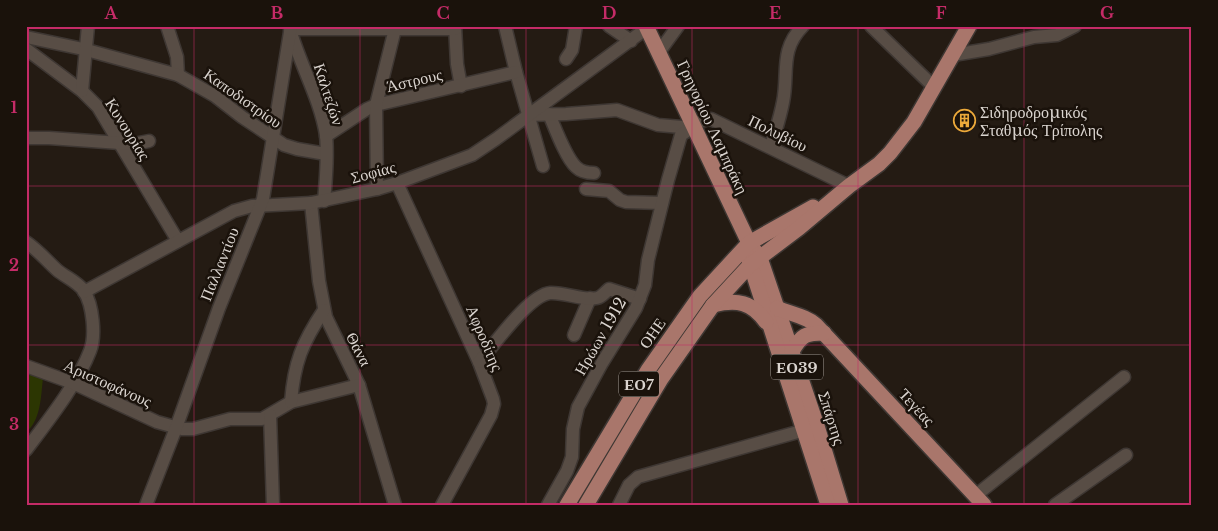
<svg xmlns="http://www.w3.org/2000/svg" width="1218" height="531" font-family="'Libre Baskerville',serif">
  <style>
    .green { fill: #2c3602 }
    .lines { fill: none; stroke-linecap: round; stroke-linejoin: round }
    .minor-casing { stroke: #3e3733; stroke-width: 15 }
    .major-casing { stroke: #3e3733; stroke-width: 18 }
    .minor { stroke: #584d45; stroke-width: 12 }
    .major { stroke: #a9766b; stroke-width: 15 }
    .grid { fill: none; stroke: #c42b67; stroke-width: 1; stroke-opacity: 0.55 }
    .labels { text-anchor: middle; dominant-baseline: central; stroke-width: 5; stroke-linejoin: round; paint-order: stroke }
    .shield { fill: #1a120b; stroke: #a09a94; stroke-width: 1 }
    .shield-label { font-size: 15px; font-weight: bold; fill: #dad4cf }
    .street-label { font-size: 16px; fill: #dad4cf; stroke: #1a120b }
    .poi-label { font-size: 16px; fill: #dad4cf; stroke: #1a120b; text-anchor: start }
    .neatline { fill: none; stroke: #c42b67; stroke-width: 2 }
    .grid-label { font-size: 16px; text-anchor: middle; font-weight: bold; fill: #c42b67 }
  </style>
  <rect width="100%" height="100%" fill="#241b13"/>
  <!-- green -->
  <path class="green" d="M26 372 43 378C41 395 41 421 26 432Z"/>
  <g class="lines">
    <defs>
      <g id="minor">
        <polyline points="167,26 177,57 178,75"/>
        <polyline points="455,26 457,64 461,86"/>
        <polyline points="505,26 516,72 543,166"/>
        <polyline points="609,26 631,41"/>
        <polyline points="871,26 934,87"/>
        <polyline points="26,37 83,49 178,75 215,96 242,117 284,145 297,149 326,154"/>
        <polyline points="26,49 82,91 98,107 178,241"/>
        <polyline points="659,52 678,26"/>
        <polyline points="953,55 989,49 1034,37 1057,35 1075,26"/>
        <polyline points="566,59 572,50 576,26"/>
        <polyline points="82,91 88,26"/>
        <path d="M549 114C555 128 566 158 576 167 581 172 588 173 594 173"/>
        <polyline points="528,115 566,114 617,110 658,125 693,128"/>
        <polyline points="326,136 367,109 376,105 516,72"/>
        <polyline points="26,138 49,138 134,144 149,141"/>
        <path d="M771 147C775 132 780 118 783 102 789 73 779 50 803 26"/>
        <polyline points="397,183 479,362 493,399 494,404 491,415 442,505"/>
        <polyline points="377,189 376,105 395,29"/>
        <polyline points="586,189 609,191 620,200 626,202 662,203"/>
        <path d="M324 201C326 180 328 156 326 135 320 98 300 65 290 29H455"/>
        <polyline points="311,203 319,281 326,317 359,385 395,505"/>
        <path d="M26 242C38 250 47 261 57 270 65 277 78 282 84 291 93 305 96 336 90 351 78 383 47 422 26 450"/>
        <polyline points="84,292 234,211 252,206 311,203 377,189 397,183 472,155 496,139 647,28"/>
        <polyline points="574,335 590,298"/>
        <path d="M479 362C494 345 529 295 550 293 565 292 583 301 597 298 602 297 605 292 609 289L640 299"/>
        <polyline points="26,366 73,383 157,422 182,429 193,429 230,419 262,419 291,402 359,385"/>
        <path d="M291 402C294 363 302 343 324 310"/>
        <polyline points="270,415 273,505"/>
        <polyline points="975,496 1124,377"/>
        <polyline points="146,505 176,428 219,308 263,199 291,26"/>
        <polyline points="548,505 567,471 572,457 573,429 578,407 602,363 636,308 645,285 648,260 668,180 681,135 701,121 711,119 849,186"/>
        <polyline points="619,505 629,485 638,477 812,428"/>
        <polyline points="1055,505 1126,455"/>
      </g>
      <g id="major">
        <polyline points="646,26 749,243 760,258 817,426 841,505"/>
        <polyline points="748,257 828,505"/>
        <path d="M713 305C737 299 752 302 766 322"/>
        <path d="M777 308C790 314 806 316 816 325L984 505"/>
        <path d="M792 351C802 335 805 333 824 333"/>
        <polyline points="567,505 648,370 700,296 749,243 813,207"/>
        <polyline points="586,505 661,379 713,305 750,265 799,228 849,186 879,164 890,153 914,122 969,26"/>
      </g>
    </defs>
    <!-- minor casing -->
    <use href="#minor" class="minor-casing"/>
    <!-- major casing -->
    <use href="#major" class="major-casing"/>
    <!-- minor -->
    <use href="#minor" class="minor"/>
    <!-- major -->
    <use href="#major" class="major"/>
  </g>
  <!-- grid -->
  <path class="grid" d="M194 26V505M360 26V505M526 26V505M692 26V505M858 26V505M1024 26V505M26 186H1192M26 345H1192"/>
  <!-- icons -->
  <defs>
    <symbol id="building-ring" viewBox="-11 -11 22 22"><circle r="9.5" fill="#1a120b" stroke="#eca93a" stroke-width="1.5"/><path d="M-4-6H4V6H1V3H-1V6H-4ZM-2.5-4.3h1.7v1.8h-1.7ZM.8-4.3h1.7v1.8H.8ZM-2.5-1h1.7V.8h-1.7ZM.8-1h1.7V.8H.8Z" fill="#eca93a"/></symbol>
  </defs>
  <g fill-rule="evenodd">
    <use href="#building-ring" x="952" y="108" width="25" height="25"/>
  </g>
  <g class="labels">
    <!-- shield labels -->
    <g class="shield">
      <rect x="771" y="354.5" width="52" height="25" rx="4"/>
      <rect x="619" y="371.5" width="40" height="25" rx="4"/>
    </g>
    <g class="shield-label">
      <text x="797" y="367">ΕΟ39</text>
      <text x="639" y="384">ΕΟ7</text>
    </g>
    <!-- street labels -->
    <g class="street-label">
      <text transform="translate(414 80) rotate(-13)">Άστρους</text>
      <text transform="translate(329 94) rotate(72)">Καλτεζών</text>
      <text transform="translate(243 98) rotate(35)">Καποδιστρίου</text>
      <text transform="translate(713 127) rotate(65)">Γρηγορίου Λαμπράκη</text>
      <text transform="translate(128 129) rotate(58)">Κυνουρίας</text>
      <text transform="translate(778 133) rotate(26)">Πολυβίου</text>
      <text transform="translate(373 172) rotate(-15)">Σοφίας</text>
      <text transform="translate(219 264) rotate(-68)">Παλλαντίου</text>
      <text transform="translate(652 333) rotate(-55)">ΟΗΕ</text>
      <text transform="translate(600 336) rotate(-60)">Ηρώων 1912</text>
      <text transform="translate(485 338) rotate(67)">Αφροδίτης</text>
      <text transform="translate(359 349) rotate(63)">Θάνα</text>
      <text transform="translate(108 383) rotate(24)">Αριστοφάνους</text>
      <text transform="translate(917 407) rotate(47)">Τεγέας</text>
      <text transform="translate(832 418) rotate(72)">Σπάρτης</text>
    </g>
    <!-- poi labels -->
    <g class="poi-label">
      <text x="980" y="112">Σιδηροδρομικός<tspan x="980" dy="18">Σταθμός Τρίπολης</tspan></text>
    </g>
  </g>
  <!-- border -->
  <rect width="1218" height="531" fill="none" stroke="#1a120b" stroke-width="55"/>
  <rect x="28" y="28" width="1162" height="476" class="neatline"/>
  <g class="grid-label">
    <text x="111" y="19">A</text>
    <text x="277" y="19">B</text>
    <text x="443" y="19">C</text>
    <text x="609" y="19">D</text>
    <text x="775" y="19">E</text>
    <text x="941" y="19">F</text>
    <text x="1107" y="19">G</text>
    <text x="14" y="113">1</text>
    <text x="14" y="271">2</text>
    <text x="14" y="430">3</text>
  </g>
</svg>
